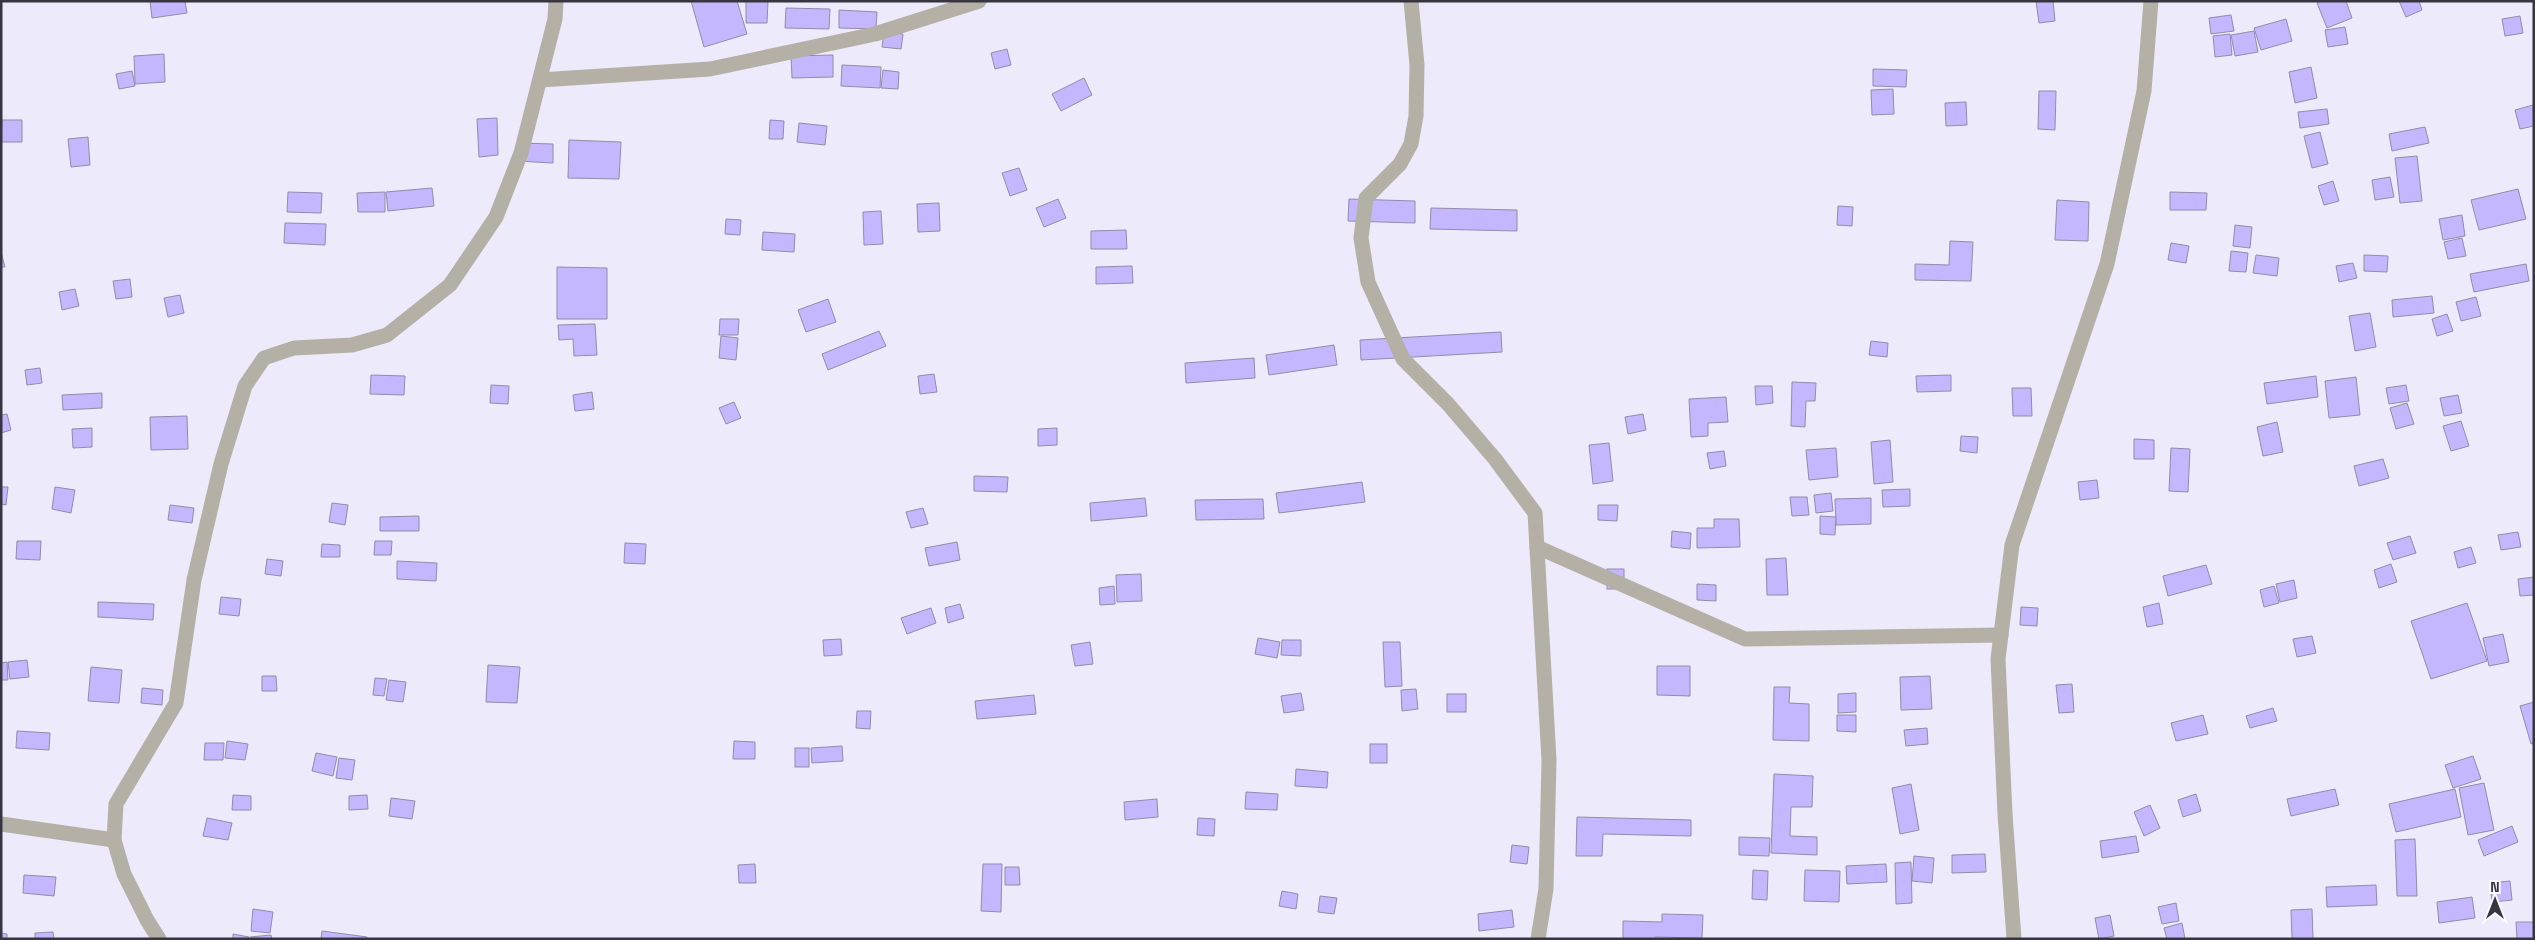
<svg xmlns="http://www.w3.org/2000/svg" width="2535" height="940" font-family="'Space Grotesk',sans-serif">
  <style>
    .building { fill: #c4b6ff; stroke: #918da7 }
    .lines { fill: none; stroke-linecap: round; stroke-linejoin: round }
    .street { stroke: #b5b0a5; stroke-width: 15 }
  </style>
  <rect width="100%" height="100%" fill="#edeafb"/>
  <!-- building -->
  <g class="building">
    <polygon points="150,1 185,1 187,13 152,18"/>
    <polygon points="691,1 737,1 747,34 704,47"/>
    <polygon points="746,1 768,1 767,23 746,23"/>
    <polygon points="2036,1 2053,1 2055,21 2039,23"/>
    <polygon points="2321,1 2346,1 2352,18 2327,28 2317,3"/>
    <polygon points="2399,1 2419,1 2422,10 2406,17"/>
    <polygon points="786,8 830,9 829,29 785,28"/>
    <polygon points="839,10 877,12 876,29 839,28"/>
    <polygon points="2231,15 2234,31 2211,34 2209,18"/>
    <polygon points="2520,16 2523,33 2505,36 2502,19"/>
    <polygon points="2286,19 2292,41 2261,50 2254,28"/>
    <polygon points="2345,27 2348,44 2328,47 2325,30"/>
    <polygon points="884,31 903,34 901,49 882,47"/>
    <polygon points="2254,31 2258,52 2235,56 2231,35"/>
    <polygon points="2230,34 2232,55 2215,57 2213,36"/>
    <polygon points="1007,49 1011,65 995,69 991,53"/>
    <polygon points="164,54 165,82 135,84 134,56"/>
    <polygon points="833,55 833,77 792,78 791,56"/>
    <polygon points="842,65 881,67 880,88 841,86"/>
    <polygon points="2311,67 2317,98 2295,103 2289,72"/>
    <polygon points="1873,69 1907,70 1906,87 1873,86"/>
    <polygon points="883,70 899,72 898,89 881,88"/>
    <polygon points="132,71 135,86 119,89 116,74"/>
    <polygon points="1084,78 1092,95 1061,111 1052,94"/>
    <polygon points="1893,89 1894,114 1872,115 1871,90"/>
    <polygon points="2039,91 2056,91 2055,130 2038,129"/>
    <polygon points="1966,102 1967,125 1946,126 1945,103"/>
    <polygon points="2533,105 2534,126 2520,129 2515,110"/>
    <polygon points="2327,109 2329,124 2300,128 2298,112"/>
    <polygon points="497,118 498,155 479,157 477,119"/>
    <polygon points="2,120 22,120 22,142 1,142"/>
    <polygon points="770,120 784,121 783,139 769,139"/>
    <polygon points="799,123 827,126 825,145 797,142"/>
    <polygon points="2425,127 2429,143 2392,151 2389,134"/>
    <polygon points="2320,132 2328,164 2312,168 2304,136"/>
    <polygon points="88,137 90,165 71,167 68,139"/>
    <polygon points="569,140 621,142 619,179 568,178"/>
    <polygon points="518,143 553,144 553,163 517,161"/>
    <polygon points="2417,156 2422,201 2400,203 2395,158"/>
    <polygon points="1019,168 1027,190 1010,196 1002,173"/>
    <polygon points="2390,177 2394,197 2375,200 2372,180"/>
    <polygon points="2333,181 2339,201 2324,205 2318,186"/>
    <polygon points="432,188 434,206 388,211 386,192"/>
    <polygon points="2518,189 2526,219 2479,230 2471,200"/>
    <polygon points="288,192 322,193 321,213 287,212"/>
    <polygon points="385,192 385,212 358,212 357,193"/>
    <polygon points="2170,192 2207,193 2206,210 2170,210"/>
    <polygon points="1058,199 1066,218 1044,227 1036,208"/>
    <polygon points="1349,199 1415,201 1415,223 1348,221"/>
    <polygon points="2057,200 2089,202 2088,241 2055,240"/>
    <polygon points="939,203 940,231 918,232 917,204"/>
    <polygon points="1838,206 1853,207 1852,226 1837,225"/>
    <polygon points="1431,208 1517,210 1517,231 1430,229"/>
    <polygon points="881,211 883,244 864,245 863,212"/>
    <polygon points="2462,215 2465,236 2443,240 2439,219"/>
    <polygon points="726,219 741,220 740,235 725,234"/>
    <polygon points="285,223 326,224 325,245 284,243"/>
    <polygon points="2235,225 2252,227 2250,248 2233,246"/>
    <polygon points="1126,230 1127,249 1091,249 1091,231"/>
    <polygon points="763,232 795,234 794,252 762,250"/>
    <polygon points="2462,238 2466,256 2448,259 2444,242"/>
    <polygon points="1950,241 1973,242 1971,281 1915,280 1915,264 1949,265"/>
    <polygon points="2171,243 2189,246 2186,263 2168,260"/>
    <polygon points="2231,251 2248,253 2246,272 2229,271"/>
    <polygon points="1,252 5,267 1,267"/>
    <polygon points="2256,255 2279,258 2277,276 2253,273"/>
    <polygon points="2364,255 2388,256 2387,272 2364,271"/>
    <polygon points="2353,263 2357,278 2339,282 2336,266"/>
    <polygon points="2526,264 2529,281 2474,292 2470,274"/>
    <polygon points="1132,266 1133,283 1096,284 1096,267"/>
    <polygon points="557,267 607,268 607,319 557,319"/>
    <polygon points="130,279 132,297 116,299 113,281"/>
    <polygon points="75,289 79,306 62,310 59,292"/>
    <polygon points="180,295 184,313 168,317 164,298"/>
    <polygon points="2432,296 2434,313 2393,317 2392,300"/>
    <polygon points="2476,297 2481,316 2461,321 2456,302"/>
    <polygon points="828,299 836,322 806,332 798,310"/>
    <polygon points="2370,313 2376,347 2355,351 2349,316"/>
    <polygon points="2447,314 2453,331 2437,336 2432,319"/>
    <polygon points="720,319 739,319 738,335 719,335"/>
    <polygon points="595,324 597,355 574,356 573,339 559,340 558,325"/>
    <polygon points="879,331 886,346 828,370 822,354"/>
    <polygon points="1501,332 1502,352 1361,360 1360,340"/>
    <polygon points="721,336 738,338 736,360 719,358"/>
    <polygon points="1871,341 1888,343 1887,357 1869,355"/>
    <polygon points="1334,345 1337,365 1269,375 1266,355"/>
    <polygon points="1254,358 1255,378 1186,383 1185,363"/>
    <polygon points="40,368 42,383 27,385 25,370"/>
    <polygon points="934,374 937,392 920,394 918,376"/>
    <polygon points="371,375 405,376 404,395 370,394"/>
    <polygon points="1951,375 1951,391 1917,392 1916,376"/>
    <polygon points="2316,376 2318,397 2267,404 2264,383"/>
    <polygon points="2356,377 2360,415 2329,418 2325,381"/>
    <polygon points="1792,382 1816,383 1815,401 1806,401 1805,427 1791,426"/>
    <polygon points="491,385 509,386 508,404 490,403"/>
    <polygon points="2406,385 2409,401 2389,404 2386,388"/>
    <polygon points="1755,386 1772,386 1773,403 1756,405"/>
    <polygon points="2012,388 2031,388 2032,416 2013,416"/>
    <polygon points="592,392 594,409 575,411 573,395"/>
    <polygon points="102,393 102,408 63,410 62,395"/>
    <polygon points="2458,395 2462,413 2444,416 2440,398"/>
    <polygon points="1726,397 1728,422 1708,423 1708,436 1691,437 1689,399"/>
    <polygon points="734,402 741,418 726,424 719,408"/>
    <polygon points="2407,403 2414,424 2396,429 2390,408"/>
    <polygon points="7,414 11,430 1,433 1,415"/>
    <polygon points="1643,414 1646,430 1628,434 1625,417"/>
    <polygon points="187,416 188,449 151,450 150,417"/>
    <polygon points="2461,421 2469,446 2451,451 2443,426"/>
    <polygon points="2277,422 2283,452 2263,456 2257,427"/>
    <polygon points="92,428 92,447 73,448 72,429"/>
    <polygon points="1057,428 1057,445 1038,446 1038,429"/>
    <polygon points="1961,436 1978,437 1977,453 1960,451"/>
    <polygon points="2134,439 2154,440 2154,459 2134,459"/>
    <polygon points="1890,440 1893,482 1874,484 1871,442"/>
    <polygon points="1609,443 1613,481 1593,484 1589,445"/>
    <polygon points="1836,448 1838,477 1809,480 1806,450"/>
    <polygon points="2171,448 2190,449 2188,492 2169,491"/>
    <polygon points="1724,451 1726,466 1710,469 1707,453"/>
    <polygon points="2383,459 2389,478 2359,486 2354,466"/>
    <polygon points="974,476 1008,477 1007,492 974,491"/>
    <polygon points="2097,480 2099,498 2080,500 2078,482"/>
    <polygon points="1362,482 1365,502 1279,513 1276,493"/>
    <polygon points="1,487 8,487 6,505 1,504"/>
    <polygon points="55,487 75,490 71,513 52,509"/>
    <polygon points="1910,489 1910,506 1883,507 1882,490"/>
    <polygon points="1831,493 1833,511 1816,513 1814,495"/>
    <polygon points="1790,497 1807,497 1809,515 1792,516"/>
    <polygon points="1145,498 1147,516 1091,521 1090,503"/>
    <polygon points="1871,498 1871,524 1836,525 1835,499"/>
    <polygon points="1263,499 1264,519 1196,520 1195,500"/>
    <polygon points="332,503 348,505 345,525 329,522"/>
    <polygon points="170,505 194,508 192,523 168,520"/>
    <polygon points="1598,505 1618,505 1617,521 1598,520"/>
    <polygon points="923,508 928,524 911,528 906,512"/>
    <polygon points="419,516 419,531 380,531 380,517"/>
    <polygon points="1820,516 1836,517 1835,535 1820,534"/>
    <polygon points="1714,519 1739,519 1740,547 1697,548 1697,528 1714,528"/>
    <polygon points="1672,531 1691,533 1690,549 1671,547"/>
    <polygon points="2518,532 2521,547 2501,550 2498,535"/>
    <polygon points="2410,536 2416,553 2393,560 2387,543"/>
    <polygon points="17,541 41,541 40,560 16,559"/>
    <polygon points="375,541 392,541 391,555 374,555"/>
    <polygon points="957,542 960,560 929,566 925,548"/>
    <polygon points="625,543 646,544 645,564 624,563"/>
    <polygon points="322,544 340,545 340,557 321,557"/>
    <polygon points="2471,547 2476,563 2458,568 2454,552"/>
    <polygon points="1786,558 1788,595 1767,595 1766,559"/>
    <polygon points="267,559 283,561 281,576 265,574"/>
    <polygon points="397,561 437,563 436,581 397,579"/>
    <polygon points="2391,564 2397,582 2379,588 2374,570"/>
    <polygon points="2206,565 2212,584 2168,596 2163,576"/>
    <rect x="1607" y="569" width="17" height="20"/>
    <polygon points="1141,574 1142,601 1117,602 1116,575"/>
    <polygon points="2534,577 2534,595 2520,596 2518,579"/>
    <polygon points="2294,580 2297,598 2280,602 2276,584"/>
    <polygon points="1697,584 1716,585 1716,601 1697,600"/>
    <polygon points="1114,586 1115,604 1100,605 1099,588"/>
    <polygon points="2274,586 2279,603 2264,607 2260,590"/>
    <polygon points="221,597 241,599 239,616 219,614"/>
    <polygon points="98,602 154,604 153,620 98,617"/>
    <polygon points="2159,603 2163,624 2147,627 2143,607"/>
    <polygon points="2467,603 2487,661 2431,679 2411,621"/>
    <polygon points="960,604 964,618 948,623 945,608"/>
    <polygon points="2021,607 2038,608 2037,626 2020,625"/>
    <polygon points="931,608 936,623 907,634 901,618"/>
    <polygon points="2503,634 2509,662 2489,666 2483,638"/>
    <polygon points="2312,636 2316,653 2297,657 2293,639"/>
    <polygon points="1258,638 1280,642 1277,658 1255,654"/>
    <polygon points="841,639 842,655 824,656 823,640"/>
    <polygon points="1282,640 1301,640 1301,656 1281,655"/>
    <polygon points="1090,642 1093,664 1075,666 1071,645"/>
    <polygon points="1383,642 1400,642 1402,686 1385,687"/>
    <polygon points="27,660 29,677 10,679 8,662"/>
    <polygon points="7,662 8,680 1,680 1,663"/>
    <polygon points="488,665 520,667 517,703 486,702"/>
    <polygon points="1657,666 1690,666 1690,696 1657,695"/>
    <polygon points="91,667 122,670 119,703 88,701"/>
    <polygon points="262,676 276,676 277,691 262,691"/>
    <polygon points="1930,676 1932,709 1901,710 1900,677"/>
    <polygon points="375,678 387,679 384,696 373,695"/>
    <polygon points="389,680 406,682 403,702 386,700"/>
    <polygon points="2072,684 2074,712 2059,713 2056,685"/>
    <polygon points="1774,687 1790,687 1789,703 1809,704 1809,741 1773,740"/>
    <polygon points="142,688 163,690 162,705 141,703"/>
    <polygon points="1416,689 1418,709 1402,711 1401,690"/>
    <polygon points="1301,693 1304,710 1284,713 1281,696"/>
    <polygon points="1856,693 1856,712 1838,713 1838,694"/>
    <rect x="1447" y="694" width="19" height="18"/>
    <polygon points="1034,695 1036,714 977,719 975,701"/>
    <polygon points="2534,702 2534,743 2531,744 2520,706"/>
    <polygon points="2273,708 2277,721 2250,728 2246,716"/>
    <polygon points="857,711 871,711 870,729 856,728"/>
    <polygon points="1837,715 1856,715 1856,732 1837,731"/>
    <polygon points="2203,715 2208,734 2176,741 2171,723"/>
    <polygon points="1927,728 1928,744 1906,746 1904,730"/>
    <polygon points="17,731 50,733 49,750 16,748"/>
    <polygon points="227,741 248,744 245,760 225,758"/>
    <polygon points="734,741 755,742 755,759 733,759"/>
    <polygon points="205,743 224,743 223,760 204,760"/>
    <rect x="1370" y="744" width="17" height="19"/>
    <polygon points="842,746 843,761 812,763 811,748"/>
    <rect x="795" y="748" width="14" height="19"/>
    <polygon points="316,753 337,757 333,776 312,771"/>
    <polygon points="2473,756 2481,779 2453,788 2445,765"/>
    <polygon points="339,758 355,760 352,780 336,778"/>
    <polygon points="1296,769 1328,772 1327,788 1295,786"/>
    <polygon points="1774,774 1813,776 1812,807 1791,807 1790,836 1817,837 1817,855 1771,853"/>
    <polygon points="2484,783 2494,830 2468,835 2459,788"/>
    <polygon points="1911,784 1919,830 1900,834 1892,788"/>
    <polygon points="2335,789 2339,805 2291,816 2287,799"/>
    <polygon points="2455,789 2461,817 2396,832 2389,804"/>
    <polygon points="1246,792 1278,794 1277,810 1245,809"/>
    <polygon points="2196,794 2201,811 2183,817 2178,800"/>
    <polygon points="233,795 251,796 251,810 232,810"/>
    <polygon points="367,795 368,809 349,810 349,796"/>
    <polygon points="391,798 415,801 412,819 389,816"/>
    <polygon points="1157,799 1158,817 1125,820 1124,802"/>
    <polygon points="2150,805 2160,828 2144,836 2134,812"/>
    <polygon points="1577,817 1691,820 1691,836 1603,834 1602,856 1576,856"/>
    <polygon points="207,818 232,823 228,840 203,836"/>
    <polygon points="1198,818 1215,819 1214,836 1197,835"/>
    <polygon points="2512,826 2518,842 2484,856 2478,840"/>
    <polygon points="2136,836 2139,852 2102,858 2100,841"/>
    <polygon points="1739,837 1770,838 1769,856 1739,855"/>
    <polygon points="2415,839 2417,896 2397,896 2395,840"/>
    <polygon points="1512,845 1529,847 1527,864 1510,862"/>
    <polygon points="1985,854 1986,872 1952,873 1952,855"/>
    <polygon points="1914,856 1934,858 1932,883 1912,881"/>
    <polygon points="1911,862 1912,903 1896,904 1895,863"/>
    <polygon points="755,864 756,883 739,883 738,865"/>
    <polygon points="983,864 1002,864 1001,912 981,911"/>
    <polygon points="1886,864 1887,882 1847,884 1846,866"/>
    <polygon points="1005,867 1019,867 1020,885 1005,885"/>
    <polygon points="1753,870 1768,871 1767,900 1752,899"/>
    <polygon points="1805,870 1840,871 1839,902 1804,901"/>
    <polygon points="24,875 56,877 54,896 23,893"/>
    <polygon points="2510,881 2512,900 2492,902 2490,883"/>
    <polygon points="2376,885 2377,905 2327,907 2326,887"/>
    <polygon points="1282,891 1298,894 1296,909 1279,906"/>
    <polygon points="1320,896 1337,898 1334,914 1318,912"/>
    <polygon points="2472,897 2475,918 2439,923 2437,902"/>
    <polygon points="2176,903 2179,921 2162,924 2158,907"/>
    <polygon points="253,909 273,912 270,933 251,931"/>
    <polygon points="2312,909 2313,939 2292,939 2291,910"/>
    <polygon points="1512,910 1514,927 1479,931 1478,914"/>
    <polygon points="1662,914 1703,915 1702,938 1655,937 1655,939 1623,939 1623,921 1662,922"/>
    <polygon points="2110,915 2114,936 2099,939 2095,918"/>
    <polygon points="2516,922 2534,922 2534,939 2517,939"/>
    <polygon points="2182,923 2185,939 2167,939 2164,928"/>
    <polygon points="322,931 367,937 367,939 321,939"/>
    <polygon points="53,932 54,939 35,939 35,933"/>
    <polygon points="1,933 7,934 7,939 1,939"/>
    <polygon points="233,934 249,937 249,939 233,939"/>
    <polygon points="271,935 272,939 250,939 250,937"/>
  </g>
  <g class="lines">
    <!-- street -->
    <g class="street">
      <polyline points="1411,1 1417,65 1416,116 1411,144 1400,164 1366,198 1361,238 1368,282 1403,359 1448,404 1495,459 1535,513 1549,760 1546,889 1538,939"/>
      <polyline points="540,80 710,69 875,34 979,1"/>
      <polyline points="1537,547 1745,639 2001,635"/>
      <polyline points="1,824 114,840"/>
      <polyline points="159,939 147,920 124,874 114,840 116,804 176,703 194,580 221,464 245,386 264,358 294,348 352,345 387,335 450,285 496,217 521,153 555,19 556,1"/>
      <polyline points="2014,939 2005,814 1998,659 2012,545 2107,264 2144,91 2151,1"/>
    </g>
  </g>
  <!-- border -->
  <rect width="2535" height="940" fill="none" stroke="#373540" stroke-width="5"/>
  <!-- north arrow -->
  <g transform="translate(2495 900)" stroke="#faf9ff" stroke-width="4" paint-order="stroke">
  <path d="M0-4L9 19L0 12L-9 19Z" fill="#373540"/>
  <text y="-8" font-size="14" font-weight="bold" text-anchor="middle" fill="#373540">N</text>
  </g>
</svg>
